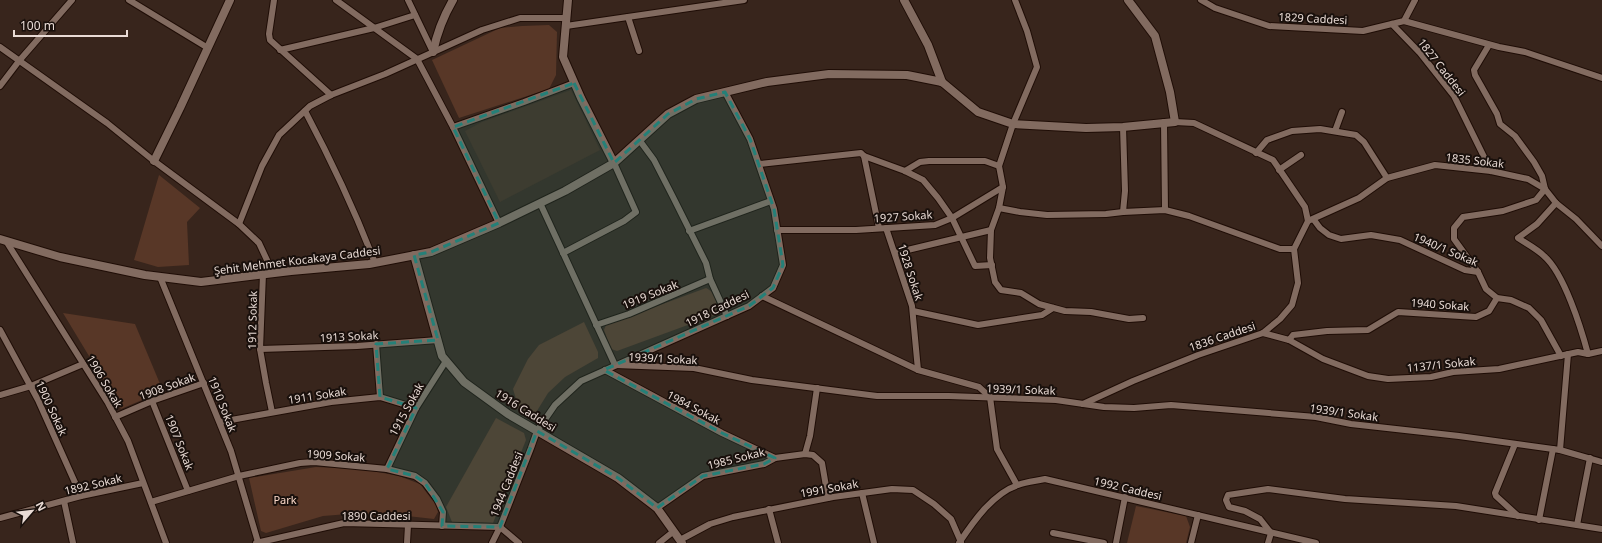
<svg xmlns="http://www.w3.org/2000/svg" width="1602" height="543" font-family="'Noto Sans',sans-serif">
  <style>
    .built { fill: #442b1e }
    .green { fill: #583727 }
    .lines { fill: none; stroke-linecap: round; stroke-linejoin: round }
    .minor-casing { stroke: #1f0d06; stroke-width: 8 }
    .tertiary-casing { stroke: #1f0d06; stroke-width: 10 }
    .minor { stroke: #826b60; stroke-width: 6 }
    .tertiary { stroke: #826b60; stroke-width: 8 }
    .marked { fill: #258078; fill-opacity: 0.2; stroke: #258078; stroke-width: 3; stroke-dasharray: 8 5; stroke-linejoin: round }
    .labels { text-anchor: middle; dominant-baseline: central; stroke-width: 4; stroke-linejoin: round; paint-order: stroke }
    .street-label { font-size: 11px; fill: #e9dbd5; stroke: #19100c }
    .park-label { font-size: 11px; fill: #fad8c8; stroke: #19100c }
  </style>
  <rect width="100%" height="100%" fill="#38251c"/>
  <!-- built -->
  <polygon class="built" points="571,90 600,150 500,202 465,131 482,122"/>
  <!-- green -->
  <g class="green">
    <polygon points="549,25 557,32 556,75 549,89 459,118 432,60 500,28 522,26"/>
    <polygon points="159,175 200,208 187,222 189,265 158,267 134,260"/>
    <path d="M706 288C717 293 718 305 715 315L617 351 611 349 604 330 606 325Z"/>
    <polygon points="63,313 135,324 163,391 121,409"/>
    <polygon points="584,322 598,352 598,358 565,377 548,393 532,419 515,407 516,399 513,389 528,359 539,345"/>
    <polygon points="496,418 524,433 526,440 493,523 452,522 446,507"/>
    <polygon points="316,467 362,469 399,476 420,484 436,505 438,512 434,519 407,516 348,514 323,516 266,533 261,531 249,478"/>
    <polygon points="1136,506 1186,516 1190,527 1186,543 1127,543"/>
  </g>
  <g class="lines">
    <defs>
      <g id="minor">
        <polyline points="129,0 208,48"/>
        <polyline points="274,0 269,34 270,40 331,95"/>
        <polyline points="336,0 417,59 453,127 499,223"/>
        <polyline points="408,0 433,52"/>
        <polyline points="1015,0 1027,31 1037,67 1013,124 999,166 1003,187 999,208 991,230 990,258 995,282 1001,290 1021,293 1039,304 1065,311 1091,312 1129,319 1143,318"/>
        <polyline points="1201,0 1215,8 1269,26 1363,31 1404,21 1415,0"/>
        <polyline points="628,17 639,51"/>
        <polyline points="1404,21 1499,47 1525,52 1602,78"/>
        <polyline points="1392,24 1420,53 1454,96 1491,171"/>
        <polyline points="566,26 744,0"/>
        <polyline points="1489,45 1474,70 1475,75 1497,114 1500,124 1515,136 1534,162 1542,176 1545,189"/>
        <polyline points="0,47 107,123 154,161 239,224 259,243 273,273"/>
        <polyline points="280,50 374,28 415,15"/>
        <polyline points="0,86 19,61 72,0"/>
        <path d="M305 111C331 160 355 211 375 263"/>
        <polyline points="1164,122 1165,210"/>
        <polyline points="453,127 524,102 574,83"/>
        <polyline points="1335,131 1342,112"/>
        <polyline points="640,141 654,160 673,197 706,263 710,279 727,316"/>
        <polyline points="1256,153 1267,140 1292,131 1320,129 1356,135 1364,142 1387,178"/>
        <polyline points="864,156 905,171 923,180 938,198 952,218 975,266 992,265"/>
        <polyline points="759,164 861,153 864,156 879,228"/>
        <polyline points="1279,170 1301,155"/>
        <polyline points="905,171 920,162 929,161 985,161 999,166"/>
        <polyline points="1545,189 1536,200 1503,211 1463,217 1454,228 1454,239 1478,272 1486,289 1497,298 1511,300 1529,308 1541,320 1561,356"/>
        <polyline points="540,203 615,365"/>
        <path d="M1556 203 1537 224 1518 238C1527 244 1537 249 1544 256 1564 273 1581 328 1588 354"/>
        <polyline points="999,208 1020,212 1047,215 1106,214 1123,212 1165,210 1189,216 1280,249 1294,249"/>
        <polyline points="1123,212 1125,191 1123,127"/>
        <polyline points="1314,220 1320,228 1329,235 1341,239 1371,235 1400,240 1465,270 1478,272"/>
        <polyline points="1308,221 1359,198 1387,178 1435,165 1491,171 1528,179 1545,189 1556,203 1576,219 1602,246"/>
        <polyline points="239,224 262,166 279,135 310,106 331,95 385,74 482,30 520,18 567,18"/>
        <polyline points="886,228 912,306 918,370"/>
        <polyline points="777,230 856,230 935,225 952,218 1003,187"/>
        <polyline points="689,231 771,201"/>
        <polyline points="6,241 108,403 128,441 166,543"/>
        <polyline points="563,253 624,221 636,212 614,163"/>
        <polyline points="895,253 991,230"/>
        <polyline points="263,274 260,349 266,383 272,412"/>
        <polyline points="160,277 231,451 258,542"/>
        <polyline points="762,296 918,370 979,387 990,397 997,449 1017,485"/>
        <polyline points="913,311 978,325 1042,315 1053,308"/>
        <polyline points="596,325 629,314 710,279"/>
        <polyline points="0,330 38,400 81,496"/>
        <polyline points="1263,333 1289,340 1293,335 1327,331 1368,330 1398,312 1476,317 1489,311 1497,298"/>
        <polyline points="1289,340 1323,359 1368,376 1388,379 1431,377 1453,372 1499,369 1578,352 1588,354 1602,351"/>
        <polyline points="376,344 380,397"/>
        <polyline points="260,349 357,346 438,340"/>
        <polyline points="615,365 694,368 752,380 877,396 949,396 1056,400 1104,407 1134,408 1171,405 1316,417 1351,424 1459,436 1560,450 1602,462"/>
        <polyline points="605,370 722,433 775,458"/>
        <polyline points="0,395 31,386 83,364"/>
        <polyline points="152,401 188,491"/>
        <polyline points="1083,404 1133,381 1198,355 1263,333 1280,319 1292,305 1298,283 1294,249 1308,221 1305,207 1273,160 1194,123 1175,122"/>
        <polyline points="115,417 152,401 204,383"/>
        <polyline points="220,422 331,402 380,397 416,408"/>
        <polyline points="1515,444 1495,493 1496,496 1518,516"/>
        <polyline points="1560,450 1568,354"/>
        <polyline points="805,454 810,436 817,388"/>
        <polyline points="387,469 416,408 446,361"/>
        <polyline points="862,493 874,543"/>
        <polyline points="64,501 73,543"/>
        <polyline points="151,502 239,476 300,463 314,462 387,469 415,476 425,483 437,499 443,512 442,526"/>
        <polyline points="657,508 703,476 764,464 775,458 805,454 813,455 822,463 828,498"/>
        <polyline points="769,509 778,543"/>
        <polyline points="0,518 81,496 143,483"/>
        <polyline points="1539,520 1553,449"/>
        <polyline points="1577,525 1590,458"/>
        <polyline points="1053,533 1104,543"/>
        <polyline points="680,540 710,524 733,517 833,497 892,489 913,490 934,504 951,519 961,542"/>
        <polyline points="256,543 344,523 500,527 519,543"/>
        <polyline points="407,543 408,525"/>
        <polyline points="492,543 500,527 531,448 537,431 555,405 581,381 749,306 773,288 783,265 774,209 750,139 725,92"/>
        <polyline points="659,543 674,531"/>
        <path d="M959 543C973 522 993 493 1018 485 1026 482 1036 481 1045 479L1316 543"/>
        <polyline points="1116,543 1125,497"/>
        <polyline points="1191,543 1198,515"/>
        <polyline points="1268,543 1271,533 1260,519 1245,511 1229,507 1226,500 1228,495 1268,489 1345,499 1456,506 1602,529"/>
      </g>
      <g id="tertiary">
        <polyline points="568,0 563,57 581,98 614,163"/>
        <polyline points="904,0 928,45 942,82"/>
        <path d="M433 52C437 33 443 17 453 0"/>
        <polyline points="154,161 180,108 230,0"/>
        <polyline points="0,239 60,257 145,275 201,282 291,271 369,264 431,252 499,223 565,191 614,163 668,114 696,99 767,82 829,74 907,75 942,82 978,112 1013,124 1086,128 1123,127 1175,122 1170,92 1155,36 1128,0"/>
        <polyline points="414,255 442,356 464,382 508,414 618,478 657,508 682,543"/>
      </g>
    </defs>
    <!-- minor casing -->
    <use href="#minor" class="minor-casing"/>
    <!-- tertiary casing -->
    <use href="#tertiary" class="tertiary-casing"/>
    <!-- minor -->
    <use href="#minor" class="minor"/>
    <!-- tertiary -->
    <use href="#tertiary" class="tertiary"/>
  </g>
  <!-- marked area -->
  <path class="marked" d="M574 83 614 163 668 114 696 99 725 92 750 139 774 209 783 265 773 288 749 306 604 370 722 433 775 458 764 464 703 476 657 508 618 478 537 431 500 527 442 526 443 512 425 483 415 476 387 469 416 408 380 397 376 344 438 340 414 255 431 252 499 223 453 127Z"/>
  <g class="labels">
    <!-- street labels -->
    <g class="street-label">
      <text transform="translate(1313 18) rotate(3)">1829 Caddesi</text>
      <text transform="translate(1442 67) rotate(52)">1827 Caddesi</text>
      <text transform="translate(1475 160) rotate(7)">1835 Sokak</text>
      <text transform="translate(903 216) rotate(-4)">1927 Sokak</text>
      <text transform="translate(1446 249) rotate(23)">1940/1 Sokak</text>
      <text transform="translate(297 260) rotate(-7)">Şehit Mehmet Kocakaya Caddesi</text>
      <text transform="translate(911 272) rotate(72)">1928 Sokak</text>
      <text transform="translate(650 294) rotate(-22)">1919 Sokak</text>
      <text transform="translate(1440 304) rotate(4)">1940 Sokak</text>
      <text transform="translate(717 308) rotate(-26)">1918 Caddesi</text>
      <text transform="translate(252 320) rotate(-89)">1912 Sokak</text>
      <text transform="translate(349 336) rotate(-3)">1913 Sokak</text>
      <text transform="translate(1222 336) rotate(-19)">1836 Caddesi</text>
      <text transform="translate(663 358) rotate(3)">1939/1 Sokak</text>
      <text transform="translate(1441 364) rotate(-6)">1137/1 Sokak</text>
      <text transform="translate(105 381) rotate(59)">1906 Sokak</text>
      <text transform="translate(167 386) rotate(-20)">1908 Sokak</text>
      <text transform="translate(1021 389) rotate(2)">1939/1 Sokak</text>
      <text transform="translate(317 395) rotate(-9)">1911 Sokak</text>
      <text transform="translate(223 404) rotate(68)">1910 Sokak</text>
      <text transform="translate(694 407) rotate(28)">1984 Sokak</text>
      <text transform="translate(52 408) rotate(65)">1900 Sokak</text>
      <text transform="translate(406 409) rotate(-61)">1915 Sokak</text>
      <text transform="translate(526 410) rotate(32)">1916 Caddesi</text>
      <text transform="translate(1344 412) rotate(8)">1939/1 Sokak</text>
      <text transform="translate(180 442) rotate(68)">1907 Sokak</text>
      <text transform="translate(336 455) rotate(4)">1909 Sokak</text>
      <text transform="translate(736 458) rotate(-14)">1985 Sokak</text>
      <text transform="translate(93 484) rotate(-13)">1892 Sokak</text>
      <text transform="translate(506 484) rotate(-68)">1944 Caddesi</text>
      <text transform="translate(829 488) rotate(-10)">1991 Sokak</text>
      <text transform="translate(1128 488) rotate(13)">1992 Caddesi</text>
      <text x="376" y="515">1890 Caddesi</text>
    </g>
    <!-- park labels -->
    <g class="park-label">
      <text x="285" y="499">Park</text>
    </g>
  </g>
  <!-- north arrow -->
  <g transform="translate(32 511) rotate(62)" stroke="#19100c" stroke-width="3" paint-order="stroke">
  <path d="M0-3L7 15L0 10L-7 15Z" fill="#e9dbd5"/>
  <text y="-6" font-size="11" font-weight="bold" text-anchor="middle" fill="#e9dbd5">N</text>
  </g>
  <!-- scale -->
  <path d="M14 30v6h113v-6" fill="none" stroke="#e9dbd5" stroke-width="2"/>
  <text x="20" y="30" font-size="12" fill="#e9dbd5" stroke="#19100c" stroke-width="3" paint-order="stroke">100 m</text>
</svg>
